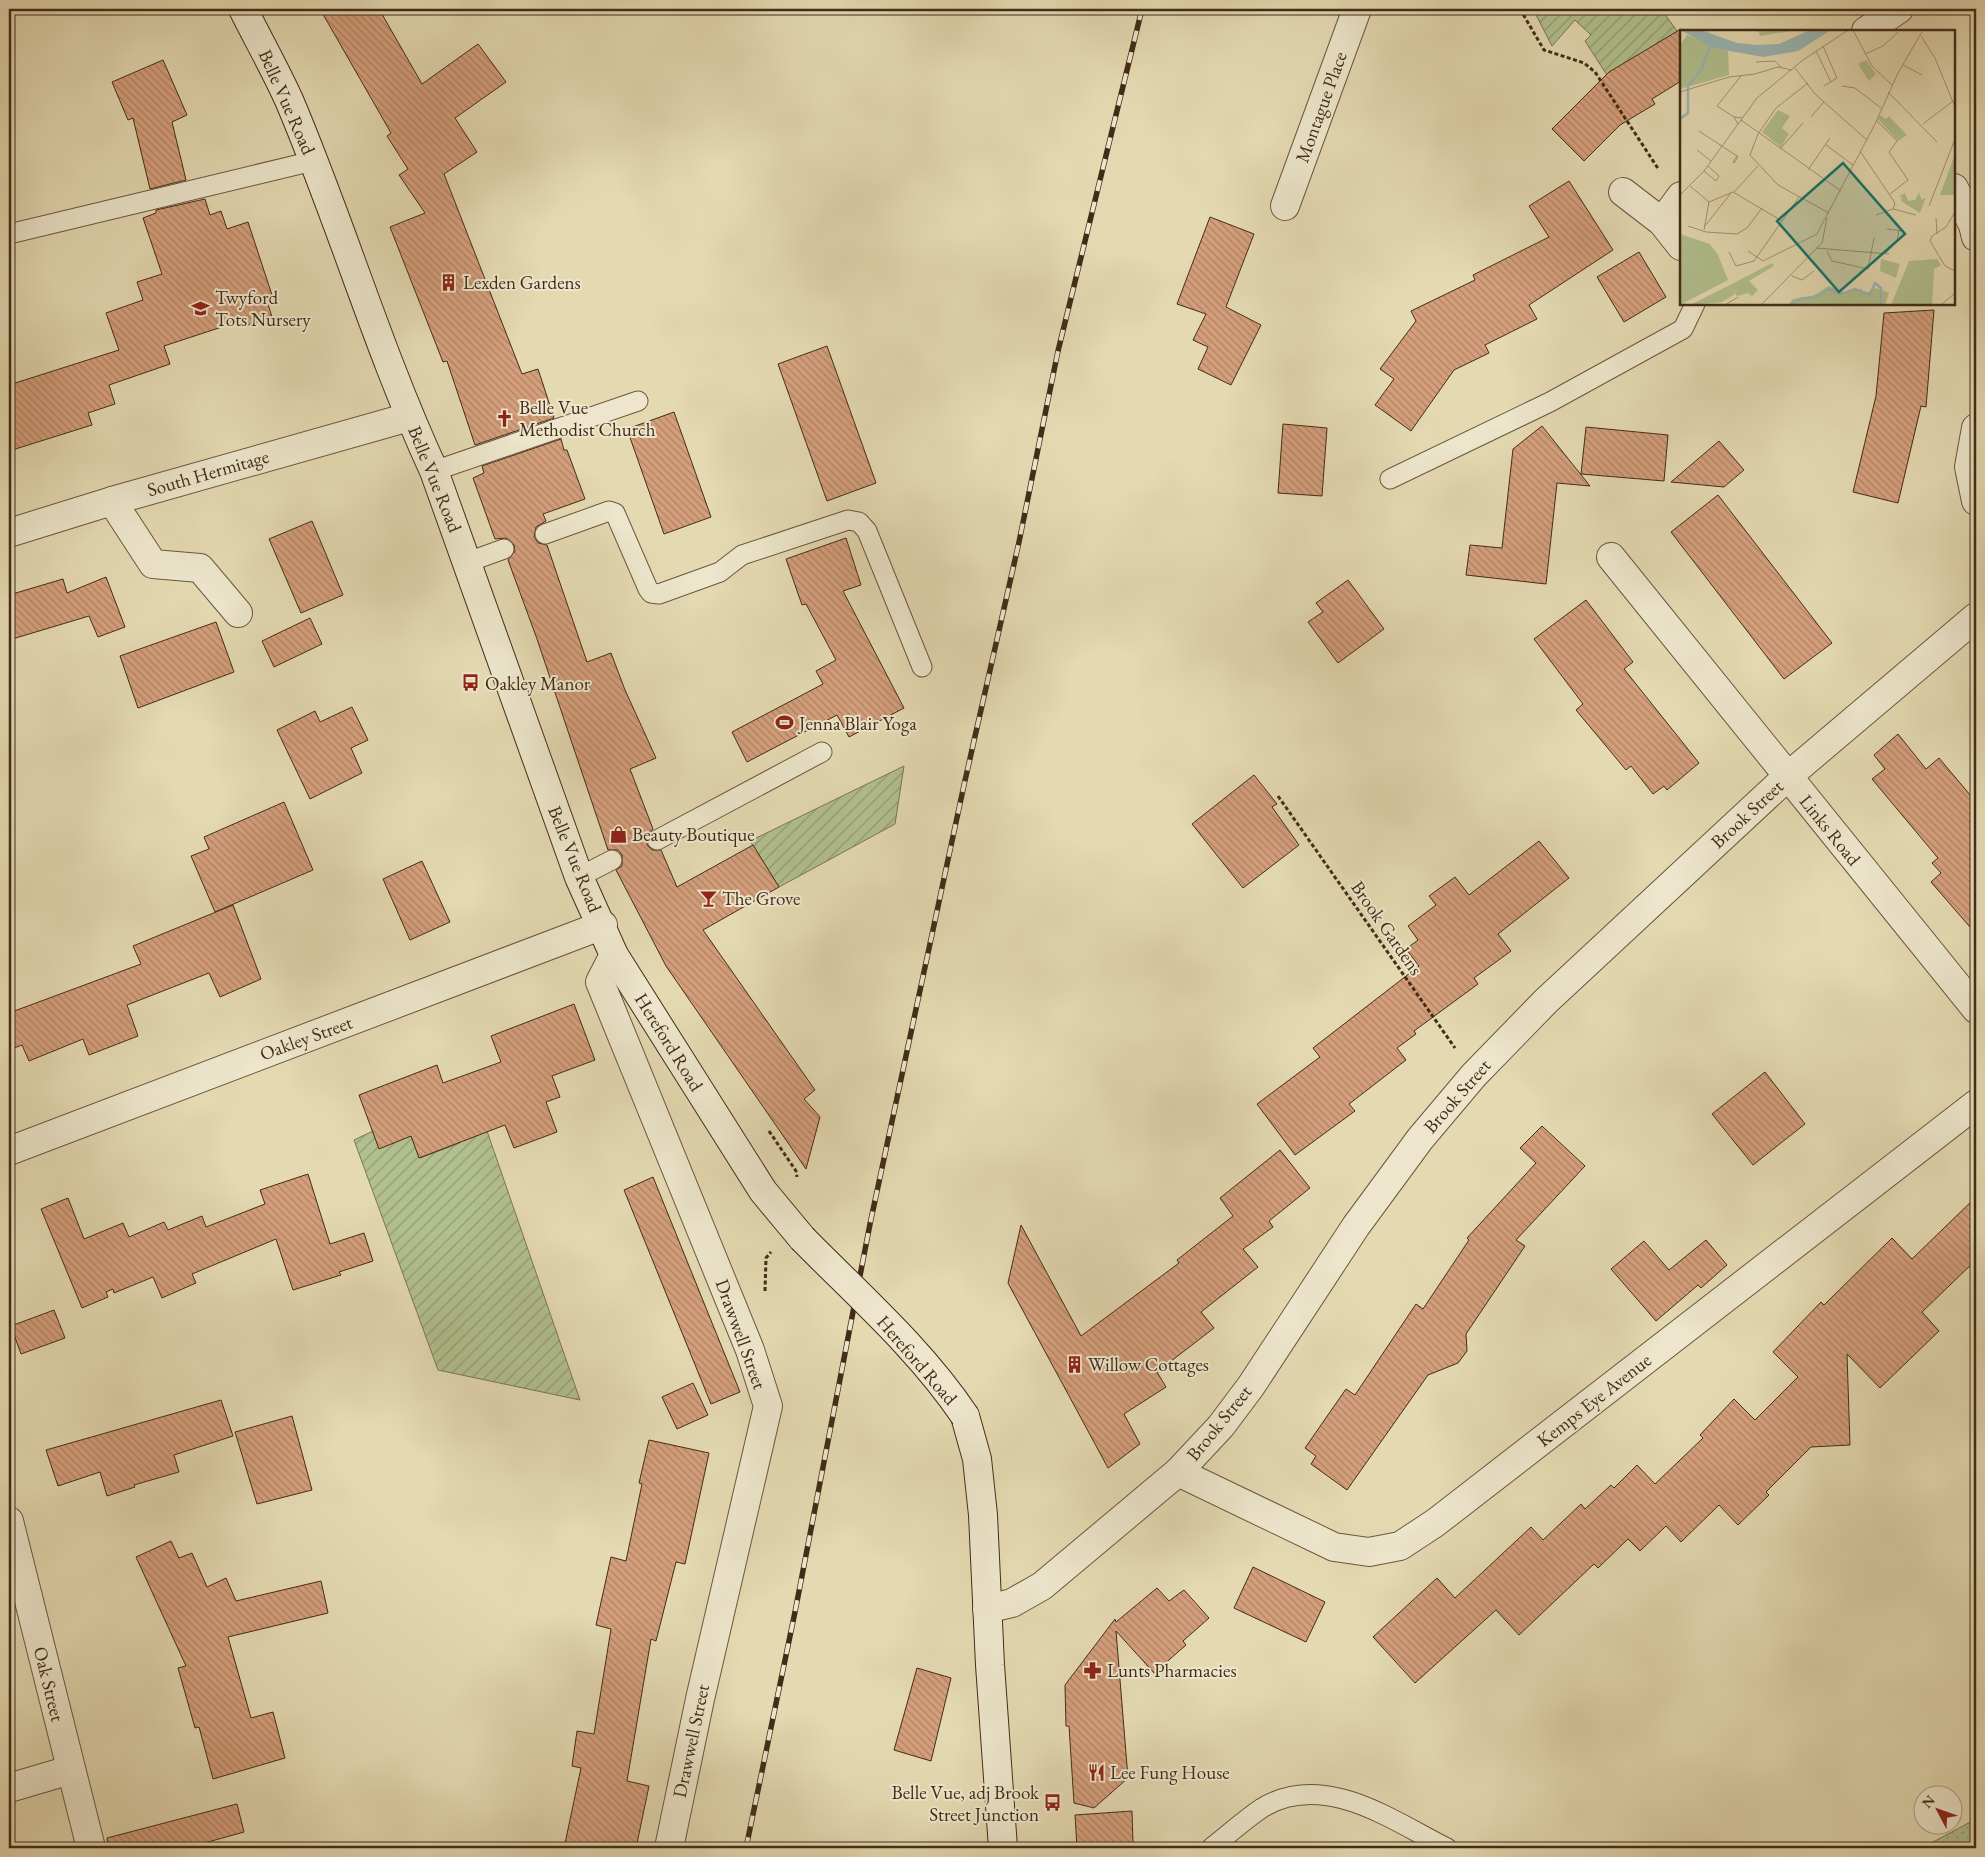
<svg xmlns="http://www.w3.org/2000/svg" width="1985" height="1857" font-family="'EB Garamond',serif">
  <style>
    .grass { fill: url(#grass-dots); stroke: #7a7653 }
    .garden { fill: url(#garden-furrows); stroke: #7a7653 }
    .building { fill: url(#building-back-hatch); stroke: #422c18 }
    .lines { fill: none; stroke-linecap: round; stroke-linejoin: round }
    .lane-casing { stroke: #6a573e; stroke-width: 21 }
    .street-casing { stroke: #6a573e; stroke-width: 30 }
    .secondary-casing { stroke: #422c18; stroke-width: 30 }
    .path { stroke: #422c18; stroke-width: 3; stroke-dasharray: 4 2.5; stroke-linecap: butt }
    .lane { stroke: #ede6cc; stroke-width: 19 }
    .street { stroke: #ede6cc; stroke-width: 28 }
    .secondary { stroke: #ede6cc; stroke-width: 28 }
    .rail-casing { stroke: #422c18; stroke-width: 5.5 }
    .rail { stroke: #ede6cc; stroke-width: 4; stroke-dasharray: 11; stroke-linecap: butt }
    .secondary-bridge-casing { stroke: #422c18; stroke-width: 30; stroke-linecap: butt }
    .secondary-bridge { stroke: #ede6cc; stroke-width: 28 }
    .labels { text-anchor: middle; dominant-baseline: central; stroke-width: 4; stroke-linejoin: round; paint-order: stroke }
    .street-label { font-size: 19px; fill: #422c18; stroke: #ede6cc }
    .poi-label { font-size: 19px; fill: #422c18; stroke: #ede6cc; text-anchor: start }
    .inset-river { fill: none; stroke: #9ab7b6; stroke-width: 2.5 }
    .inset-road { fill: none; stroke: #a39474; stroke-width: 1 }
    .view { fill: #0f766e; fill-opacity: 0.15; stroke: #0f766e; stroke-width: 2.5 }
    .inset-edge { fill: none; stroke: #422c18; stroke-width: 2.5 }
  </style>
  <defs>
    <pattern id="grass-dots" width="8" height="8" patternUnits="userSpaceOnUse" patternTransform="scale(1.25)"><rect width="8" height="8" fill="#b1c08e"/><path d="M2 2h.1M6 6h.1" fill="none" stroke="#929c73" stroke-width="1.8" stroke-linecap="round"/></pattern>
    <pattern id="garden-furrows" width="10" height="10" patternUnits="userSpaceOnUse" patternTransform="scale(1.25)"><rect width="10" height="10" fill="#b1c08e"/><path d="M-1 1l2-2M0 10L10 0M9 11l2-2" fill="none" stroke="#929c73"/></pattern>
    <pattern id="building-back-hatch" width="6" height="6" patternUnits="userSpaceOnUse" patternTransform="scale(1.25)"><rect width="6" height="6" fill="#d59f7c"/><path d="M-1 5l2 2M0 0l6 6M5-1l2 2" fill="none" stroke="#ae8265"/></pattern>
  </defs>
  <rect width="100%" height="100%" fill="#e4d9b1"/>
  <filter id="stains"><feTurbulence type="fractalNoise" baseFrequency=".004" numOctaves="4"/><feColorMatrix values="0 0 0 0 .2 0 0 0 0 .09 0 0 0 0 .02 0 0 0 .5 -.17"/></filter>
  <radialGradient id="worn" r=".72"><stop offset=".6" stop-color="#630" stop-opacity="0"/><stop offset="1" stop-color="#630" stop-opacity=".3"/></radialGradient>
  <!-- grass -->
  <polygon class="grass" points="1976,1819 1976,1848 1922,1848"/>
  <!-- garden -->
  <g class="garden">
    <polygon points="1533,9 1661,9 1677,31 1614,86 1585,41 1591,35 1575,20 1552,46"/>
    <polygon points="904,766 895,824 779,887 750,841"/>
    <polygon points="469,1079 580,1400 438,1370 354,1140 373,1131 379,1148 411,1136 420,1158 460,1143"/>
  </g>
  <!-- building -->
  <g class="building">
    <polygon points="320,9 379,9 422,84 478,44 506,82 455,118 477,152 444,174 522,374 538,369 554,418 475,445 447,361 443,362 390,227 425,213 399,175 408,169 387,136 391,133"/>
    <polygon points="1681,29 1681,81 1652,99 1655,104 1620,125 1584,161 1552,129 1609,72"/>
    <polygon points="163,60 187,115 172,122 186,180 150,189 133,118 128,120 112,82"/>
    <polygon points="1569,181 1613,250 1529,305 1537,319 1485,345 1489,353 1454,370 1411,431 1375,405 1394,379 1380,369 1416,321 1411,311 1475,280 1473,275 1549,237 1529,206"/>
    <polygon points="205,199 210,215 221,211 227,229 248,222 273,298 267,301 272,317 242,327 240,321 164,346 170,364 109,385 115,404 88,413 92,425 9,451 9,385 119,350 106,313 143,300 137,282 162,274 143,218 156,213 156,210"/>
    <polygon points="1210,217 1254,234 1226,307 1261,325 1231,385 1198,369 1208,347 1193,340 1206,314 1177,304"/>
    <polygon points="1639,252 1666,297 1624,322 1597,277"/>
    <polygon points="1934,310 1926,407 1921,406 1898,503 1853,492 1876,396 1884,313"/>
    <polygon points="827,346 876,483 827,501 778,364"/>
    <polygon points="674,412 711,517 664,534 627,429"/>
    <polygon points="1283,424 1327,428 1322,496 1278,493"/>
    <polygon points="1542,426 1590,486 1557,483 1546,584 1466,575 1470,545 1502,548 1513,449"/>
    <polygon points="1586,427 1668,435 1664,481 1581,474"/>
    <polygon points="561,439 564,450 567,450 585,499 543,514 546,521 536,527 534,537 538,543 547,545 587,662 611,653 625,690 656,758 630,769 653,829 647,834 647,845 652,850 661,850 677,887 753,845 779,887 703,930 815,1090 804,1099 820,1117 806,1169 666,966 616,870 622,866 622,855 618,850 608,850 537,639 508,560 515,551 514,545 506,538 495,539 473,478 484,473 482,466"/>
    <polygon points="1719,441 1744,470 1724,487 1671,482"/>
    <polygon points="1718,495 1832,643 1784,679 1671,532"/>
    <polygon points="312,521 343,595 301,613 269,539"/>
    <polygon points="846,538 861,585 843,591 904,708 849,737 837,715 747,762 732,732 823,684 816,671 836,660 806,604 802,605 786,559"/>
    <polygon points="106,577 125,627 98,637 89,616 9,640 9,595 63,579 67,593"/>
    <polygon points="1348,580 1384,629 1338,663 1308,622 1323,612 1316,603"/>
    <polygon points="1586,600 1633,662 1624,669 1699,763 1667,790 1664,786 1653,794 1631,766 1626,770 1576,710 1583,704 1534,639"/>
    <polygon points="310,618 322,644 274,667 262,641"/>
    <polygon points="216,622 234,672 138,708 120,656"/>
    <polygon points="352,707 368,740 351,748 362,773 310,799 277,730 315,711 320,722"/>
    <polygon points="1898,734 1926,769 1939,758 1976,802 1976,934 1931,882 1941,873 1932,863 1938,858 1872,779 1885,769 1874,755"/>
    <polygon points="1254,775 1277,804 1272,807 1299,845 1243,888 1192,824"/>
    <polygon points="284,802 313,870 215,912 191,856 209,849 204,837"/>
    <polygon points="1539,841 1569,878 1498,934 1511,951 1474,978 1478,984 1414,1031 1416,1034 1397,1048 1406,1060 1349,1104 1355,1111 1295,1155 1257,1104 1320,1057 1313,1048 1419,966 1406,949 1418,940 1408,926 1436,905 1429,896 1455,877 1469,895"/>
    <polygon points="422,861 450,922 410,940 383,879"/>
    <polygon points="233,905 261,979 220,997 209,973 127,1005 138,1036 89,1055 83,1039 29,1061 22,1045 9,1050 9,1013 141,964 133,946"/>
    <polygon points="574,1004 595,1060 552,1076 560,1097 546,1102 557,1132 514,1148 505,1125 419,1158 411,1136 379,1149 359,1095 437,1065 443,1083 501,1062 491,1036"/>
    <polygon points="1765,1072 1805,1124 1753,1165 1712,1114"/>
    <polygon points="1542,1126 1585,1166 1516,1240 1525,1246 1466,1334 1467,1351 1458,1363 1428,1375 1347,1490 1311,1464 1316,1456 1305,1448 1346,1389 1355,1395 1416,1304 1423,1309 1469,1240 1467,1238 1536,1163 1520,1148"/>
    <polygon points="1280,1150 1310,1188 1269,1221 1273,1227 1243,1249 1258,1267 1201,1312 1214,1328 1157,1372 1166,1387 1124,1414 1140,1444 1108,1468 1008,1283 1021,1225 1081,1336 1179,1263 1177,1260 1233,1216 1220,1198"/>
    <polygon points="308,1174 330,1244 364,1233 373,1261 339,1272 341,1275 293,1290 276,1239 192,1274 196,1283 162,1298 153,1277 114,1293 113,1289 106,1292 108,1297 82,1308 41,1209 68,1198 84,1239 123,1223 129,1237 164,1222 168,1230 202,1216 206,1227 265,1204 260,1190"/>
    <polygon points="653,1177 740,1392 711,1404 624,1190"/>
    <polygon points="1976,1197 1976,1260 1922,1312 1939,1331 1880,1388 1847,1354 1850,1445 1811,1447 1766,1492 1769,1495 1738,1525 1719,1505 1681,1542 1666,1526 1640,1551 1628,1539 1598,1568 1594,1564 1519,1635 1496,1610 1415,1683 1373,1637 1437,1578 1455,1598 1531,1527 1543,1540 1581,1504 1585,1509 1611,1485 1614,1488 1637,1465 1655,1484 1703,1438 1700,1435 1734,1399 1755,1420 1798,1377 1773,1352 1821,1302 1824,1305 1892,1238 1912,1259"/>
    <polygon points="1706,1240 1727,1265 1701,1288 1698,1285 1656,1321 1611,1269 1644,1241 1669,1270"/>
    <polygon points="54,1310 65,1338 21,1354 11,1326"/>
    <polygon points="693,1383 708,1415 677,1429 662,1397"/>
    <polygon points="221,1400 233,1436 174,1455 179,1472 134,1485 135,1487 107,1496 100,1472 58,1486 46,1450"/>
    <polygon points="292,1416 312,1490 257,1504 235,1432"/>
    <polygon points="649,1440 709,1453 685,1564 676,1562 656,1641 651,1639 627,1781 649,1786 636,1848 564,1848 581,1768 572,1766 577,1731 594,1734 611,1629 596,1625 611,1557 626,1561 642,1484 639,1483"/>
    <polygon points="171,1541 179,1558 192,1553 207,1587 226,1578 236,1601 321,1581 328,1613 228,1637 251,1718 273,1712 285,1758 213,1779 199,1727 195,1728 178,1668 186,1666 136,1557"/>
    <polygon points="1253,1567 1325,1602 1306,1642 1234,1608"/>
    <polygon points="1157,1588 1169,1601 1184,1590 1209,1618 1183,1641 1186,1645 1154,1673 1116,1631 1128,1778 1094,1808 1074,1803 1069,1726 1066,1726 1065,1685 1115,1619 1116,1622"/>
    <polygon points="917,1668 951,1678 931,1761 894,1750"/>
    <polygon points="237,1804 244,1832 208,1842 210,1848 109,1848 107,1838"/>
    <polygon points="1132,1811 1133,1844 1124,1844 1124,1848 1077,1848 1075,1815"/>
  </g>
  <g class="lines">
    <defs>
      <g id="lane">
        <polyline points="9,234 313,161"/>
        <polyline points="434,471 638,401"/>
        <polyline points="1390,479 1550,402 1683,329 1695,304"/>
        <polyline points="545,534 609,511 615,513 648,589 651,593 659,594 720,572 742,555 848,520 859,522 867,531 922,667"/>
        <polyline points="468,562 504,549"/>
        <polyline points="657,840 822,752"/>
        <polyline points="579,877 612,860"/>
        <path d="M1211 1848C1228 1835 1244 1820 1262 1808 1324 1770 1393 1821 1447 1848"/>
      </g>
      <g id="street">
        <polyline points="1866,31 1899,9"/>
        <polyline points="1954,188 1973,225 1976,237"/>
        <polyline points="1623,192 1662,222 1681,246"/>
        <polyline points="1285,206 1357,9"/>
        <polyline points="1662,222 1681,196"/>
        <polyline points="1976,428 1969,467 1976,501"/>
        <polyline points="112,501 153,564 200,568 238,613"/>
        <polyline points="9,533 112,501 409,417"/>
        <polyline points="1611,557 1976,1009"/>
        <polyline points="614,955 600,982 750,1350 768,1406 700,1699 669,1848"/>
        <polyline points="9,1151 603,925"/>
        <polyline points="1178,1472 1334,1547 1369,1552 1400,1546 1435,1523 1976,1104"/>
        <polyline points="9,1521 91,1848"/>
        <polyline points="987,1609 1012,1603 1042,1586 1178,1472 1221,1426 1251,1386 1356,1226 1420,1139 1474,1075 1546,1001 1787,777 1976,617"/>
        <polyline points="9,1788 70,1770"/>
      </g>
      <g id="secondary">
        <path d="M243 9C258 39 275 69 289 100 341 222 378 350 434 471L579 877 614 955 763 1191 802 1238"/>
        <polyline points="965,1416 977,1459 983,1515 990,1665 1003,1848"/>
      </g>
    </defs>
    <!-- lane casing -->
    <use href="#lane" class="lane-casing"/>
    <!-- street casing -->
    <use href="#street" class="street-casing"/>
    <!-- secondary casing -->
    <use href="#secondary" class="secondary-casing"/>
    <!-- path -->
    <g class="path">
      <polyline points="1520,9 1544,50 1584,63 1595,72 1659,170"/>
      <polyline points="1278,796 1455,1048"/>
      <polyline points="769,1131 796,1171 797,1177"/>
      <polyline points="765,1291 766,1258 771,1252"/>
    </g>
    <!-- lane -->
    <use href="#lane" class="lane"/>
    <!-- street -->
    <use href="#street" class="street"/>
    <!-- secondary -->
    <use href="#secondary" class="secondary"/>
    <defs>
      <polyline id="rail" points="746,1848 795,1612 870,1224 964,785 1019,542 1058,351 1142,9"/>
    </defs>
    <!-- rail casing -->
    <use href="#rail" class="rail-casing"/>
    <!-- rail -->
    <use href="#rail" class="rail"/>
    <defs>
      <path id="secondary-bridge" d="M802 1238C858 1295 920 1349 965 1416"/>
    </defs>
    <!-- secondary-bridge casing -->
    <use href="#secondary-bridge" class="secondary-bridge-casing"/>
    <!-- secondary-bridge -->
    <use href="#secondary-bridge" class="secondary-bridge"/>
  </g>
  <!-- icons -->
  <defs>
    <symbol id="building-bare" viewBox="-9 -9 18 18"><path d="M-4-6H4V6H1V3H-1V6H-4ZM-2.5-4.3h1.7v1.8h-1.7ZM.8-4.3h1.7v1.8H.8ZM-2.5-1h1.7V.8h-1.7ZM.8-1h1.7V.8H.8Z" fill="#8f2418" stroke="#ede6cc" stroke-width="2.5" paint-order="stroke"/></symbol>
    <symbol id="school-bare" viewBox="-9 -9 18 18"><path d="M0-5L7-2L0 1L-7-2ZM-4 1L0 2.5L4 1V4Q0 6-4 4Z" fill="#8f2418" stroke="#ede6cc" stroke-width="2.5" paint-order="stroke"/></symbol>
    <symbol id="church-bare" viewBox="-9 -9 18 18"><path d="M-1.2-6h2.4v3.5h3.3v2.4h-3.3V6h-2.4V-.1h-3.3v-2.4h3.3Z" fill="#8f2418" stroke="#ede6cc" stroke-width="2.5" paint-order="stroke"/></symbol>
    <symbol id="bus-bare" viewBox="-9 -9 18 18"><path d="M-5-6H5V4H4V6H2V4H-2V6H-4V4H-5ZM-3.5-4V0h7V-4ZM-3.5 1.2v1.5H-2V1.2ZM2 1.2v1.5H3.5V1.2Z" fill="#8f2418" stroke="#ede6cc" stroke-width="2.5" paint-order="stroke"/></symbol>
    <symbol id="stadium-bare" viewBox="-9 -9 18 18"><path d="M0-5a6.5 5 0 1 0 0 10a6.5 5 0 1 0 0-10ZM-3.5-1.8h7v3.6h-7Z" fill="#8f2418" stroke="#ede6cc" stroke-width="2.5" paint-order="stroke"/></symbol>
    <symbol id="shop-bare" viewBox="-9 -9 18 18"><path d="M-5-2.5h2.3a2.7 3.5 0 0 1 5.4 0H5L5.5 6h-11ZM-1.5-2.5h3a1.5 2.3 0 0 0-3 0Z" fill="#8f2418" stroke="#ede6cc" stroke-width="2.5" paint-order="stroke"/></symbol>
    <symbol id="bar-bare" viewBox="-9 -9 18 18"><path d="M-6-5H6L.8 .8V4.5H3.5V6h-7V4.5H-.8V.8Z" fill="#8f2418" stroke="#ede6cc" stroke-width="2.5" paint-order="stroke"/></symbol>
    <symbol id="pharmacy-bare" viewBox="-9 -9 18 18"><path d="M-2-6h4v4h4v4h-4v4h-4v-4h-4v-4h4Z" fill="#8f2418" stroke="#ede6cc" stroke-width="2.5" paint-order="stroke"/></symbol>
    <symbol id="restaurant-bare" viewBox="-9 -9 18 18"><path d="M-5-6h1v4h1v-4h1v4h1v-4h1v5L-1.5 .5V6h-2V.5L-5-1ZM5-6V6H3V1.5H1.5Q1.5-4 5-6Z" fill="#8f2418" stroke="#ede6cc" stroke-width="2.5" paint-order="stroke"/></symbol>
  </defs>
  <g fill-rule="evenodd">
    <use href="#building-bare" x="436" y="270" width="25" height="25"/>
    <use href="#school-bare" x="188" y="296" width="25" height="25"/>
    <use href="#church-bare" x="492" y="406" width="25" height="25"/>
    <use href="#bus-bare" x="458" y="670" width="25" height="25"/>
    <use href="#stadium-bare" x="772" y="710" width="25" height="25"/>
    <use href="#shop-bare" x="606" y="822" width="25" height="25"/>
    <use href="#bar-bare" x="696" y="886" width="25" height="25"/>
    <use href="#building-bare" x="1062" y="1352" width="25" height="25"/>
    <use href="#pharmacy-bare" x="1080" y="1658" width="25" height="25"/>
    <use href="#restaurant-bare" x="1084" y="1760" width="25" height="25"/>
    <use href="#bus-bare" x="1040" y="1790" width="25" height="25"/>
  </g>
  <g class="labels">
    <!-- street labels -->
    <g class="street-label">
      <text transform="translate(287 102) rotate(66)">Belle Vue Road</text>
      <text transform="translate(1321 107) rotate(-70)">Montague Place</text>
      <text transform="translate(208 473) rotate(-16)">South Hermitage</text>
      <text transform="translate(435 479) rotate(68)">Belle Vue Road</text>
      <text transform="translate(1747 814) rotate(-43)">Brook Street</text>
      <text transform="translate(1830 830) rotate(51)">Links Road</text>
      <text transform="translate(575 859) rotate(68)">Belle Vue Road</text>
      <text transform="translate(1387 928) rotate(55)">Brook Gardens</text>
      <text transform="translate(306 1038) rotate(-20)">Oakley Street</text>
      <text transform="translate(669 1042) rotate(58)">Hereford Road</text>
      <text transform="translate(1457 1096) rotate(-49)">Brook Street</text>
      <text transform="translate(741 1334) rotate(70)">Drawwell Street</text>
      <text transform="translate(917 1360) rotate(49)">Hereford Road</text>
      <text transform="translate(1594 1400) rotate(-38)">Kemps Eye Avenue</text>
      <text transform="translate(1219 1423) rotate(-51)">Brook Street</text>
      <text transform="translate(49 1684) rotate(76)">Oak Street</text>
      <text transform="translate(691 1741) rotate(-78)">Drawwell Street</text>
    </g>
    <!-- poi labels -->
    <g class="poi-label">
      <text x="463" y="282">Lexden Gardens</text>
      <text x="215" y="297">Twyford<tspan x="215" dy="22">Tots Nursery</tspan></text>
      <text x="519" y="407">Belle Vue<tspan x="519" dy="22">Methodist Church</tspan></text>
      <text x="485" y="683">Oakley Manor</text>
      <text x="799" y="723">Jenna Blair Yoga</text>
      <text x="632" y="834">Beauty Boutique</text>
      <text x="722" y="898">The Grove</text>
      <text x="1088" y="1364">Willow Cottages</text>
      <text x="1107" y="1670">Lunts Pharmacies</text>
      <text x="1110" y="1772">Lee Fung House</text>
      <text x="1039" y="1792" text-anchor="end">Belle Vue, adj Brook<tspan x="1039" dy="22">Street Junction</tspan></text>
    </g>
  </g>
  <!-- overview -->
  <g transform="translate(1680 30)">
    <rect width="275" height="275" fill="#e4d9b1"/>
    <path d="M78 0H118L80 6ZM7 5 48 21 49 45 0 59V15ZM98 80 110 86 102 98 109 104 101 117 82 102ZM201 229 220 234 216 248 200 241ZM257 229 261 235 254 239 252 275H211L229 231ZM92 233 94 236 69 251 78 260 72 266 68 263 57 266 50 255ZM149 256 164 262 181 259 186 263 196 258 209 263 205 275H108L113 269 133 266Z" fill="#b1c08e"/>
    <path d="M200 85 206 89 209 86 227 105 218 111 198 89ZM0 204 30 214 38 225 48 250 0 275Z" fill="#b1c08e"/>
    <path d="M275 124V165H260ZM225 163 228 171 235 170 239 163 242 170 246 167 240 183 221 171 222 167H218ZM50 255 55 264 42 272 10 275Z" fill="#b1c08e"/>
    <path d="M186 30 196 44 189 51 178 34Z" fill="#b1c08e"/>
    <path d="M0 0H21L57 13 77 15 99 14 130 0H151L118 21 83 27 34 18Z" fill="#9ab7b6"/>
    <path class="inset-river" d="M0 89 8 83V56L21 40 30 16M110 275 120 269 139 266 147 259 162 264 175 259 190 265 195 253 201 258V275"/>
    <path class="inset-road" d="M173 0 192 36 212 55M241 6 255 28 275 77M143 16 157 48 144 56M136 21 151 52M185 24 203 16 218 2M76 32 95 31 101 37M223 35 242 45M115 38 135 64 187 110M128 53 96 78 78 104 70 125 98 155 149 183M162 56 175 58 201 78M0 62 49 47 75 44 98 37 112 40M208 62 257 112M54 87 37 76 61 46M131 87 144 72M61 90 161 161M196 90 217 111 209 122 228 150 210 164M58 94 54 87 62 88M243 94 273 71M19 101 57 126M146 115 173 135M100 119 123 93M17 120 31 131M180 121 215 173 213 179 196 185M57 126 58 127 54 133 53 132ZM128 140 150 108M24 141 36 151 39 146 28 136M10 156 29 172M54 162 78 136M0 165 24 141 77 68 123 30 168 0M249 176 275 109M213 179 236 185M275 182 266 197 252 206 250 211 265 236 275 241M256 188 257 204M8 196 26 202 57 204 67 198 82 178M24 197 51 163M207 199 223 201M24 200 29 172 53 162 102 191M136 218 209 224M68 221 83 231 137 204 195 94 218 43 243 0M147 221 152 231 188 239 194 208M49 222 56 236 74 231 119 167M206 223 217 211 219 200M112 246 122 250 134 241M45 275 58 267M81 275 142 213 147 188M261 275 275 263"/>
    <path class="view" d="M163 133 225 204 159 262 97 191Z"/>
    <rect width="275" height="275" class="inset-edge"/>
  </g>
  <!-- margin -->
  <rect width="1985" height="1857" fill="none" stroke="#e4d9b1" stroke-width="30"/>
  <rect x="10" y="10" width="1965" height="1837" fill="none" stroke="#422c18" stroke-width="2.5"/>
  <rect x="15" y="15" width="1955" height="1827" fill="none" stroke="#422c18"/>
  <!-- north arrow -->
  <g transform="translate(1938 1810) rotate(311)"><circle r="24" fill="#ede6cc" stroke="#a99c84"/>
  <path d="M0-4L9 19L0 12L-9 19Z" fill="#8f2418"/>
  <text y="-8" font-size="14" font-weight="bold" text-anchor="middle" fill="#422c18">N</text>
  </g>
  <rect width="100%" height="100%" filter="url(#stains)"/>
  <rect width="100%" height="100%" fill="url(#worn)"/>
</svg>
